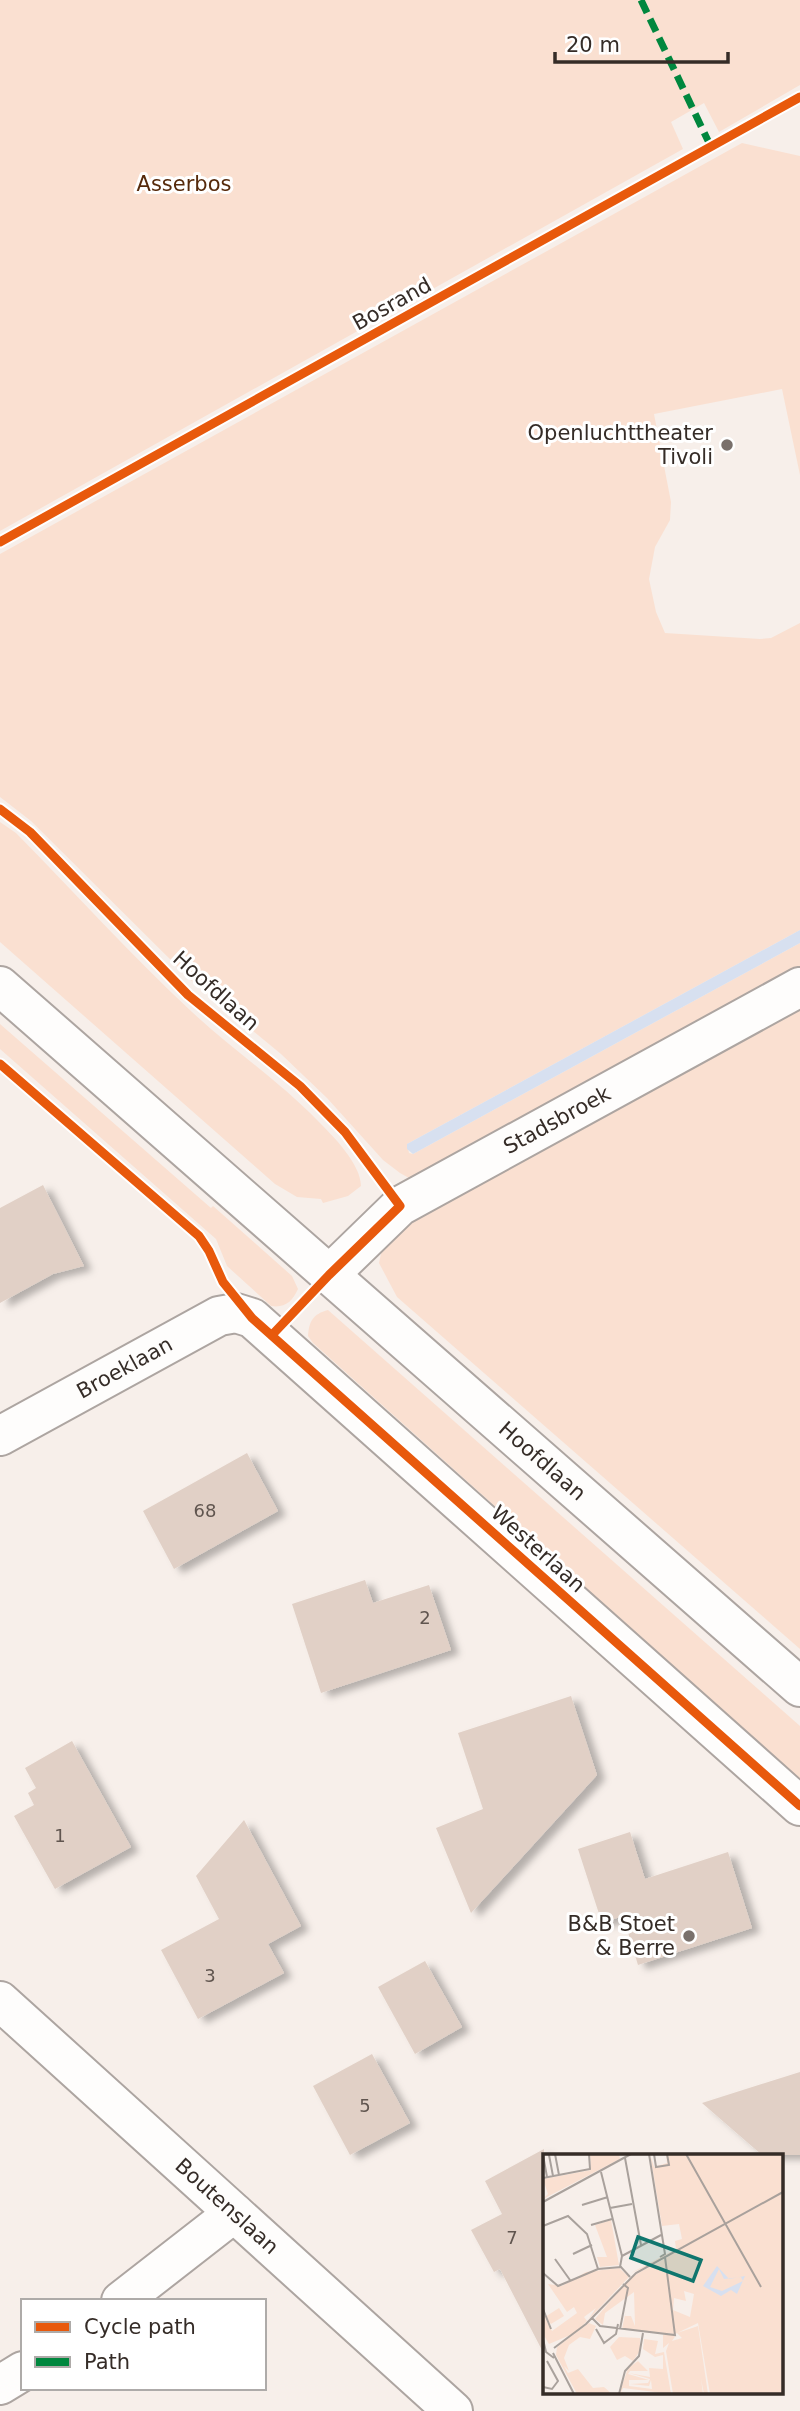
<svg xmlns="http://www.w3.org/2000/svg" width="800" height="2411" font-family="'DejaVu Sans',sans-serif">
  <style>
    .green { fill: #fae0d1 }
    .water { fill: #d7e0f0 }
    .building { fill: #e1d0c6; filter: url(#shadow) }
    .lines { fill: none; stroke-linecap: round; stroke-linejoin: round }
    .street-casing { stroke: #ada5a1; stroke-width: 42 }
    .secondary-casing { stroke: #ada5a1; stroke-width: 42 }
    .street { stroke: #fefdfc; stroke-width: 38 }
    .secondary { stroke: #fefdfc; stroke-width: 38 }
    .quiet { stroke: #00873e; stroke-width: 7; stroke-dasharray: 14 7; stroke-linecap: butt }
    .cycleway-casing { stroke: #fff; stroke-width: 13 }
    .cycleway { stroke: #e8590c; stroke-width: 9 }
    .poi-dot { fill: #79706b; stroke: #fff; stroke-width: 2.5 }
    .labels { text-anchor: middle; dominant-baseline: central; stroke-width: 6; stroke-linejoin: round; paint-order: stroke }
    .number-label { font-size: 18px; fill: #60554f }
    .park-label { font-size: 21px; fill: #562a0b; stroke: #fff }
    .street-label { font-size: 21px; fill: #352c27; stroke: #fff }
    .poi-label { font-size: 21px; fill: #352c27; stroke: #fff; text-anchor: end }
    .inset-road { fill: none; stroke: #a9a19c; stroke-width: 2 }
    .view { fill: #0f766e; fill-opacity: 0.15; stroke: #0f766e; stroke-width: 3.5 }
    .inset-edge { fill: none; stroke: #352c27; stroke-width: 3.5 }
  </style>
  <defs>
    <filter id="shadow"><feDropShadow dx="8" dy="4.5" stdDeviation="3.5" flood-color="#0004"/></filter>
  </defs>
  <rect width="100%" height="100%" fill="#f7efea"/>
  <!-- green -->
  <g class="green">
    <polygon points="0,0 800,0 800,85 719,132 704,103 671,122 683,149 0,531"/>
    <polygon points="742,143 800,156 800,475 782,389 654,414 671,502 670,520 655,547 649,579 656,612 665,633 760,639 771,638 800,623 800,930 407,1144 409,1153 413,1154 800,943 800,971 417,1178 409,1178 400,1173 383,1160 327,1098 281,1054 192,981 31,821 0,797 0,554"/>
    <path d="M0 822 16 833C75 893 131 955 192 1012 233 1050 279 1081 318 1121 333 1136 361 1164 361 1186L348 1196 323 1203 321 1199 297 1197 275 1184 0 942Z"/>
    <polygon points="800,1007 800,1649 397,1297 379,1263 382,1249 391,1232"/>
    <path d="M0 1024 211 1208 213 1206 292 1276 298 1289C292 1302 285 1308 271 1306L227 1266 216 1239 0 1049Z"/>
    <path d="M328 1310 800 1726V1780L313 1343 308 1336C309 1321 313 1314 328 1310Z"/>
  </g>
  <!-- water -->
  <polygon class="water" points="800,930 800,943 413,1154 407,1149 407,1144"/>
  <!-- building -->
  <g class="building">
    <polygon points="43,1185 84,1266 53,1274 0,1303 0,1208"/>
    <polygon points="247,1453 278,1511 174,1569 143,1511"/>
    <polygon points="365,1580 373,1603 429,1585 451,1650 321,1693 292,1604"/>
    <polygon points="571,1696 597,1775 471,1913 436,1828 483,1809 458,1733"/>
    <polygon points="72,1741 131,1847 55,1889 14,1816 34,1805 28,1793 36,1788 25,1768"/>
    <polygon points="244,1820 301,1926 268,1944 284,1973 198,2019 161,1950 219,1919 196,1876"/>
    <polygon points="630,1832 645,1879 728,1852 752,1928 638,1965 623,1916 602,1923 578,1849"/>
    <polygon points="425,1961 462,2027 415,2054 378,1987"/>
    <polygon points="372,2054 410,2123 350,2155 313,2086"/>
    <polygon points="800,2072 800,2155 762,2155 702,2103"/>
    <polygon points="544,2149 544,2354 500,2269 494,2272 471,2230 502,2214 485,2181"/>
  </g>
  <g class="lines">
    <defs>
      <g id="street">
        <path id="s1" d="M329 1275 400 1206 800 987"/>
        <path id="s2" d="M0 1436 219 1316 236 1313 252 1318 800 1806"/>
        <path id="s3" d="M0 2001 453 2411"/>
        <polyline points="121,2301 234,2213"/>
        <polyline points="0,2385 23,2371"/>
      </g>
      <g id="secondary">
        <path id="s4" d="M0 986 800 1687"/>
      </g>
    </defs>
    <!-- street casing -->
    <use href="#street" class="street-casing"/>
    <!-- secondary casing -->
    <use href="#secondary" class="secondary-casing"/>
    <!-- street -->
    <use href="#street" class="street"/>
    <!-- secondary -->
    <use href="#secondary" class="secondary"/>
    <!-- quiet -->
    <polyline class="quiet" points="641,0 711,147"/>
    <defs>
      <g id="cycleway">
        <polyline points="0,542 800,97"/>
        <polyline points="0,809 30,832 188,995 300,1086 345,1132 400,1206 329,1275 272,1335"/>
        <polyline points="0,1064 199,1236 209,1251 223,1282 252,1318 800,1806"/>
      </g>
    </defs>
    <!-- cycleway casing -->
    <use href="#cycleway" class="cycleway-casing"/>
    <!-- cycleway -->
    <use href="#cycleway" class="cycleway"/>
  </g>
  <!-- markers -->
  <g class="poi-dot">
    <circle cx="727" cy="445" r="7"/>
    <circle cx="689" cy="1936" r="7"/>
  </g>
  <g class="labels">
    <!-- number labels -->
    <g class="number-label">
      <text x="205" y="1510">68</text>
      <text x="425" y="1617">2</text>
      <text x="60" y="1835">1</text>
      <text x="210" y="1975">3</text>
      <text x="365" y="2105">5</text>
      <text x="512" y="2237">7</text>
    </g>
    <!-- park labels -->
    <g class="park-label">
      <text x="184" y="184">Asserbos</text>
    </g>
    <!-- street labels -->
    <g class="street-label">
      <text transform="translate(392 304) rotate(-29)">Bosrand</text>
      <text transform="translate(216 991) rotate(42)">Hoofdlaan</text>
      <text stroke="none"><textPath href="#s1" startOffset="278">Stadsbroek</textPath></text>
      <text stroke="none"><textPath href="#s2" startOffset="142">Broeklaan</textPath></text>
      <text stroke="none"><textPath href="#s4" startOffset="721">Hoofdlaan</textPath></text>
      <text transform="translate(538 1549) rotate(42)">Westerlaan</text>
      <text stroke="none"><textPath href="#s3" startOffset="306">Boutenslaan</textPath></text>
    </g>
    <!-- poi labels -->
    <g class="poi-label">
      <text x="713" y="433">Openluchttheater<tspan x="713" dy="24">Tivoli</tspan></text>
      <text x="675" y="1924">B&amp;B Stoet<tspan x="675" dy="24">&amp; Berre</tspan></text>
    </g>
  </g>
  <!-- overview -->
  <g transform="translate(543 2154)">
    <rect width="240" height="240" fill="#f7efea"/>
    <path d="M47 0H76L77 5 0 45 5 40 0 25 48 16ZM107 0 111 13 124 9 123 0H240V240H167L155 169 132 180 79 175 83 156 82 162H88L92 172 91 138 62 159 60 171 52 165 88 123 123 104 88 119 133 95 132 87 139 85 136 70 119 72ZM141 137 151 140 147 163 130 156 131 144 143 147ZM68 66 76 111 57 113 54 103H64L52 71ZM76 114 86 123 45 166 53 154 41 163 44 167 32 179 6 190 0 180V158L2 163 16 154 21 162 8 170 2 164 9 177 34 159 31 153 24 158 5 130 19 132 43 118ZM46 169 53 172 47 185 37 183 26 191 21 204 26 217 21 212 30 228 25 219 35 215 50 234 61 233 69 240H34L13 201 14 193ZM155 172 165 240H161L158 225 160 240H130L123 197 126 189 120 194V181H133L129 187 139 184 134 179ZM76 183 97 184V197L90 207 82 202 74 206 67 193ZM101 185 115 187 112 200 121 198 128 240 80 234 78 238 88 240H76L85 214 95 207 105 217H87L85 220 106 226H86V232L109 235 108 226 106 232 87 230 105 229 107 225 86 219 107 223 106 214 120 215V201L112 203 100 195Z" fill="#fae0d1" fill-rule="evenodd"/>
    <path d="M174 112 186 125 202 122 194 140 188 136 178 142 160 132ZM176 115 181 125 198 123 200 127 179 137 167 133Z" fill="#d7e0f0" fill-rule="evenodd"/>
    <path class="inset-road" d="M12 0 16 21M106 0 122 100 117 103M111 0 113 13 126 11 124 0M143 0 218 133M0 1 4 23M6 1 10 22M82 4 98 91M58 18 79 102 77 113M0 24 47 15 46 0M0 48 88 0M39 51 65 43M67 54 89 50M48 71 69 65M0 72 25 62 44 80 55 115M30 100 49 91M79 102 118 81M12 105 27 126M0 119 15 132 55 115 78 113 87 123M0 155 8 175M49 164 57 172 132 181 122 103M53 175 61 189 73 180 75 170M77 175 85 134 80 130M0 185 3 198 11 204M11 194 43 170 93 119 240 38M10 199 31 240M0 233 9 235 15 227 4 207M76 240 82 217 96 202 100 179"/>
    <path class="view" d="M95 83 158 106 150 127 88 104Z"/>
    <rect width="240" height="240" class="inset-edge"/>
  </g>
  <!-- legend -->
  <rect x="21" y="2299" width="245" height="91" fill="#ffffff" stroke="#aeaba9" stroke-width="2"/>
  <rect x="35" y="2322" width="35" height="10" fill="#e8590c" stroke="#aeaba9" stroke-width="2"/>
  <text x="84" y="2334" font-size="21" fill="#352c27">Cycle path</text>
  <rect x="35" y="2357" width="35" height="10" fill="#00873e" stroke="#aeaba9" stroke-width="2"/>
  <text x="84" y="2369" font-size="21" fill="#352c27">Path</text>
  <!-- scale -->
  <path d="M555 52v10h173v-10" fill="none" stroke="#352c27" stroke-width="3.5"/>
  <text x="566" y="52" font-size="21" fill="#352c27" stroke="#ffffff" stroke-width="5" paint-order="stroke">20 m</text>
</svg>
